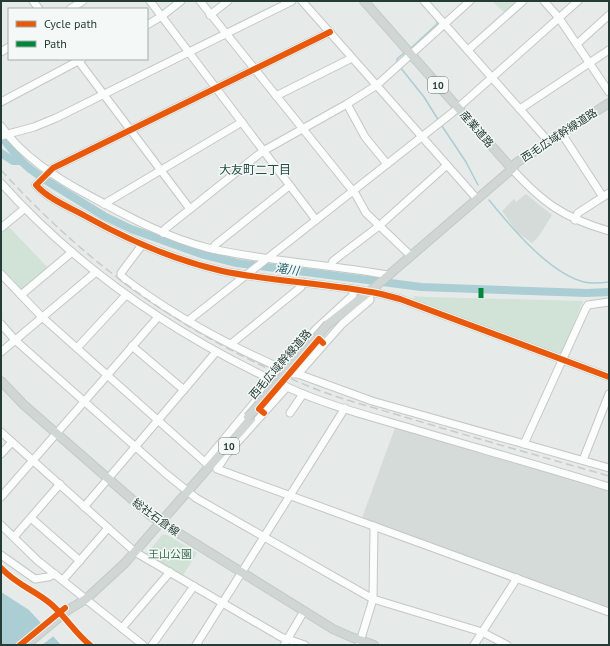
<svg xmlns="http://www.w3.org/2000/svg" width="610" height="646" font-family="'PT Sans','Noto Sans JP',sans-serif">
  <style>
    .built { fill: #d4dbd8 }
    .green { fill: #d1e2d6 }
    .water { fill: #abcdd4 }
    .pier { fill: #e6eae8 }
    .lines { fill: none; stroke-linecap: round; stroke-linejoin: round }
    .stream { stroke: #abcdd4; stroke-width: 1.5 }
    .river { stroke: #abcdd4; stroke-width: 8 }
    .minor-casing { stroke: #c3c7c5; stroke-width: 9 }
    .major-casing { stroke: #c2c9c7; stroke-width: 10 }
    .minor { stroke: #fbfcfc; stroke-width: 7 }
    .major { stroke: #cfd6d4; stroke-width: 8 }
    .rail { stroke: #c7cbca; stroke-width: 1.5; stroke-dasharray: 8 4; stroke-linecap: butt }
    .major-bridge-casing { stroke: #c2c9c7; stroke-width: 10; stroke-linecap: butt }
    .major-bridge { stroke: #cfd6d4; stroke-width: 8 }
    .quiet { stroke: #00873e; stroke-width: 5; stroke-dasharray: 10 5; stroke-linecap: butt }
    .cycleway-casing { stroke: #f4f9f7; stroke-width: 8 }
    .cycleway { stroke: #e8590c; stroke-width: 6 }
    .labels { text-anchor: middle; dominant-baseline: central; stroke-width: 3; stroke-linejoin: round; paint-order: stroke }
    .shield { fill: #f4f9f7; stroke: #637570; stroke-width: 1 }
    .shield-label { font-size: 10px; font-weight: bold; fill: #253c36 }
    .street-label { font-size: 11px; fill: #253c36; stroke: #f4f9f7 }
    .park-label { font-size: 11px; fill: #346e4c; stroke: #f4f9f7 }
    .neighbourhood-label { font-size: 12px; fill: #234c43; stroke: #f4f9f7 }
    .water-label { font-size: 12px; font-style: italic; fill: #256271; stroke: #f4f9f7 }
  </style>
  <rect width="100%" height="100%" fill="#e6eae8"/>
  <!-- built -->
  <g class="built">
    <polygon points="526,194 552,215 539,236 532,243 517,232 502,211 514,199 516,202"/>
    <polygon points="395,428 609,489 609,607 362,518"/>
  </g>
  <!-- green -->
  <g class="green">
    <polygon points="492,1 519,1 505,13"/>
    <polygon points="7,228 10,228 48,268 20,291 1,271 1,234"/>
    <polygon points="414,296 425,297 583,301 562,353 560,355 413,300"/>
    <polygon points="162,535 167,535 197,553 182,577 145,556"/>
  </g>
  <!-- water -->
  <polygon class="water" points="1,592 29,610 61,645 1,645"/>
  <!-- pier -->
  <polygon class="pier" points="44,624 55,635 42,645 18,645"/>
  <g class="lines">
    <!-- stream -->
    <g class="stream">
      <polyline points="410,49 437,24 437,21"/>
      <polyline points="397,64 397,59 405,52"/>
      <polyline points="400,67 424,97 439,121"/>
      <polyline points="442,126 466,162 478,185"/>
      <path d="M489 200C511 227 549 273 584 282 592 284 601 283 609 282"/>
    </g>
    <!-- river -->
    <g class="river">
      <polyline points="1,136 21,161 30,169 47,181 104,216 131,229 201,254 237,263 421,287 587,293 609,292"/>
      <polyline points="1,153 13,161 21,161"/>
    </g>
    <defs>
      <g id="minor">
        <polyline points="33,1 39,9"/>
        <polyline points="150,1 316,220"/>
        <polyline points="200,1 356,195 366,213 410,255"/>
        <polyline points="302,1 477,199"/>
        <polyline points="424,1 549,142"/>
        <polyline points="544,1 559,18 609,92"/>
        <polyline points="70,9 83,1"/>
        <polyline points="210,15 228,1"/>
        <polyline points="147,25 162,16 181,1"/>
        <path d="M330 32 53 168 36 185C48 199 71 208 87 217 130 241 174 260 222 271 274 282 328 283 381 294L400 299 609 377"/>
        <polyline points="577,44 609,15"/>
        <polyline points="468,50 523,1"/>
        <polyline points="1,52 9,47"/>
        <polyline points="77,59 190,209"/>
        <polyline points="276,96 352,58"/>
        <polyline points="1,102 82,59"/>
        <polyline points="347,104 365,137 387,164"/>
        <polyline points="520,109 609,50"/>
        <path d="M1 126C23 157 55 177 88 195 127 216 165 237 208 248 267 262 329 264 388 275"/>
        <polyline points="1,136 34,127 56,118 292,1"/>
        <polyline points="564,137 603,197"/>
        <path d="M512 169C543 203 564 218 609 231"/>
        <path d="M1 183C80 271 180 338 287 387 328 406 373 417 416 430 480 449 545 467 609 487"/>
        <polyline points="104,204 242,122"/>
        <polyline points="575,220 578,213 609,193"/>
        <polyline points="1,228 24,209"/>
        <polyline points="163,233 165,229 263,151 347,104 377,85 470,1"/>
        <path d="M142 245 121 273V276C173 316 233 348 294 374H298L372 401 609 468"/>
        <polyline points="213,249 215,245 289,186"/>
        <polyline points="331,266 333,261 379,226 447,165"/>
        <polyline points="1,274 42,317 207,464"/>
        <polyline points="21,295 72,252"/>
        <polyline points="189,320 452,113 578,1"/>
        <polyline points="1,324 15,340 165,473 196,498 373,599 482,632 507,645"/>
        <polyline points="231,344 301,287 303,282"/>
        <polyline points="132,346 184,390"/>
        <polyline points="77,348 126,295"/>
        <polyline points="1,352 96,272"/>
        <polyline points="282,369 316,329 353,295 353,289"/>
        <polyline points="298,374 342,324 370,300 369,292"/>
        <polyline points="287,387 226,455 217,469 609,612"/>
        <polyline points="290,413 303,394"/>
        <polyline points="1,432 135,552 281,637 305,645"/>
        <polyline points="524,444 586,308 588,305 609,302"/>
        <polyline points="1,454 12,442"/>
        <polyline points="583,460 609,394"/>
        <polyline points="205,462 273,380"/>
        <polyline points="1,497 158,317"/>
        <polyline points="84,507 216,352"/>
        <polyline points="31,518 80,561"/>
        <polyline points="1,525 37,560 143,645"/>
        <polyline points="14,537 60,484"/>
        <polyline points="1,555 35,579 48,577 55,574"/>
        <polyline points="63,580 108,528"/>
        <polyline points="122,628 170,572"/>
        <polyline points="152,645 194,586"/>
        <polyline points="196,645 345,408"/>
        <polyline points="284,645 304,611"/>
        <polyline points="359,645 373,599 374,526"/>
        <polyline points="474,645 517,578"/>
      </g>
      <g id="major">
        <polyline points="364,1 512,169"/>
        <polyline points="328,324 369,292 512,169 516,163 609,103"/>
        <polyline points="1,381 24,405 151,516 333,629 351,637 374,645"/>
        <polyline points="26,645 68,610 86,599 125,563 251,419"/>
      </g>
    </defs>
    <!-- minor casing -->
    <use href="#minor" class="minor-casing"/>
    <!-- major casing -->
    <use href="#major" class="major-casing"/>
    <!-- minor -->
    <use href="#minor" class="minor"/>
    <!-- major -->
    <use href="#major" class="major"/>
    <!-- rail -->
    <path class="rail" d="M1 170C92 270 192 340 318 390 344 400 372 407 398 415 468 436 539 456 609 476"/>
    <defs>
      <polyline id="major-bridge" points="248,417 328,324"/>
    </defs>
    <!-- major-bridge casing -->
    <use href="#major-bridge" class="major-bridge-casing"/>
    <!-- major-bridge -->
    <use href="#major-bridge" class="major-bridge"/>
    <!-- quiet -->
    <polyline class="quiet" points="481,298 481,284"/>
    <defs>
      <g id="cycleway">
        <path d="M330 32 53 168 36 185C48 199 71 208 87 217 130 241 174 260 222 271 274 282 328 283 381 294L400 299 609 377"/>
        <polyline points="264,413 259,409 319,339 323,343"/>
        <path d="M1 568C18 586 35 590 51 604 66 617 75 633 90 645"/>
        <polyline points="20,645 65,608"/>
      </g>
    </defs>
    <!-- cycleway casing -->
    <use href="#cycleway" class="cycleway-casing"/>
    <!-- cycleway -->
    <use href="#cycleway" class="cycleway"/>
  </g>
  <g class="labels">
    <!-- shield labels -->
    <g class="shield">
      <rect x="428" y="77" width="20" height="16" rx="3"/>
      <rect x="219" y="438" width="20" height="16" rx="3"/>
    </g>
    <g class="shield-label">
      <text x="438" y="85">10</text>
      <text x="229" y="446">10</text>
    </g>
    <!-- street labels -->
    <g class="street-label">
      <text transform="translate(477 129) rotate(49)">産業道路</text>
      <text transform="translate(559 135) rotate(-33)">西毛広域幹線道路</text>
      <text transform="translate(280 364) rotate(-49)">西毛広域幹線道路</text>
      <text transform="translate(156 517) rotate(36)">総社石倉線</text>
    </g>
    <!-- park labels -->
    <g class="park-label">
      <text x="170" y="554">王山公園</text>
    </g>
    <!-- neighbourhood labels -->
    <g class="neighbourhood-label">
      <text x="255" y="169">大友町二丁目</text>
    </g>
    <!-- water labels -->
    <g class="water-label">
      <text transform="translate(287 269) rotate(8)">滝川</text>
    </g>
  </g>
  <!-- border -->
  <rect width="610" height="646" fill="none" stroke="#253c36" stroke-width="4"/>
  <!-- legend -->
  <rect x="8" y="8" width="140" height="52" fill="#f4f9f7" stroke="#a1adaa"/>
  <rect x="16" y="21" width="20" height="6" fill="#e8590c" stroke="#a1adaa"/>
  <text x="44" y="28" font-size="12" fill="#253c36">Cycle path</text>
  <rect x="16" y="41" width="20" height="6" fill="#00873e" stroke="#a1adaa"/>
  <text x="44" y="48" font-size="12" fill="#253c36">Path</text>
</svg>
